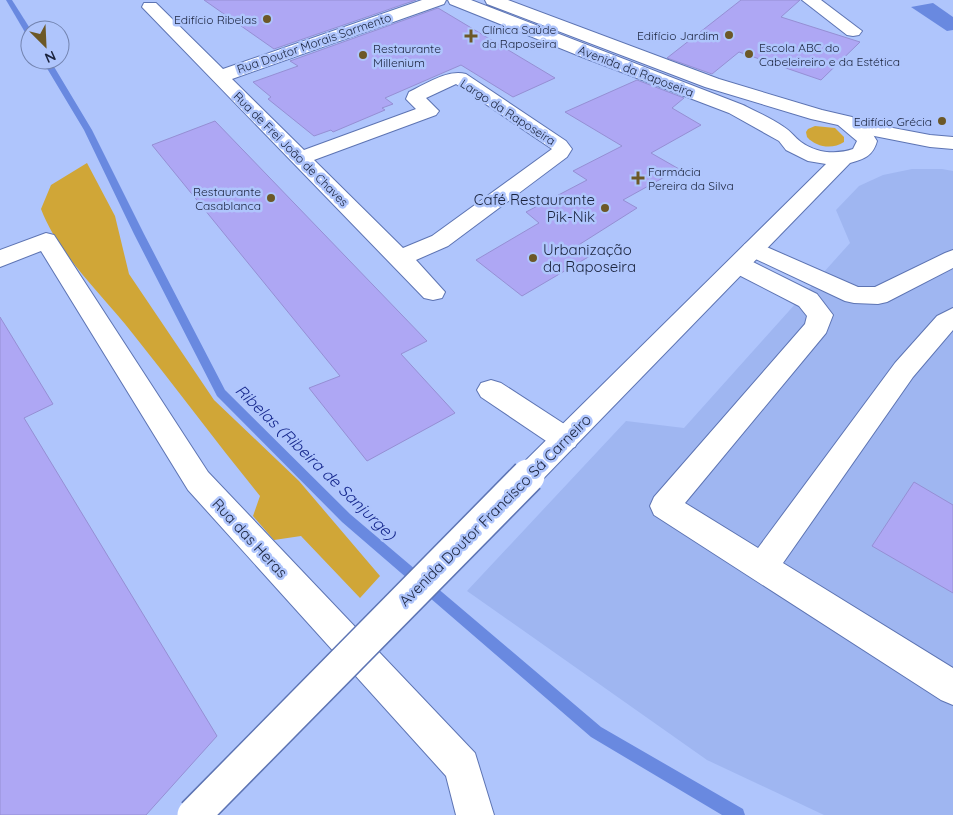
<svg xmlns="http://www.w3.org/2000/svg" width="953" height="815" font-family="Quicksand,sans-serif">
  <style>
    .built { fill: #9fb6f1 }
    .green { fill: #d0a637 }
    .water { fill: #6989e0 }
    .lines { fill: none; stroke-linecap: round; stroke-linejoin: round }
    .stream { fill: #6989e0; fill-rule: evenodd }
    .building { fill: #aea7f4; stroke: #958fd4 }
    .minor-casing { stroke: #5d74b3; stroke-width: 2 }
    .major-casing { stroke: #5d74b3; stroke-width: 2 }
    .minor { fill: #fff; fill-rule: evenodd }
    .major { fill: #fff; fill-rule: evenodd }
    .major-bridge-casing { stroke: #5d74b3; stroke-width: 36; stroke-linecap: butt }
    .major-bridge { stroke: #fff; stroke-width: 33 }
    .poi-dot { fill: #6c5827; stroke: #afc5fc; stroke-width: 2 }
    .labels { text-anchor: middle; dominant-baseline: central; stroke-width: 5; stroke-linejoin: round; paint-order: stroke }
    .far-poi-label { font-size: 12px; fill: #1a233d; stroke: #afc5fc; text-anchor: end }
    .far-street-label { font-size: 12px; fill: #1a233d; stroke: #afc5fc }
    .poi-label { font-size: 15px; fill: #1a233d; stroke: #afc5fc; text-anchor: end }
    .street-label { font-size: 15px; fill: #1a233d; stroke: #afc5fc }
    .water-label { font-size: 16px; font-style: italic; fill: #17298e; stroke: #afc5fc }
  </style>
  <rect width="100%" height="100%" fill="#afc5fc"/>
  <!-- built -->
  <polygon class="built" points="912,169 942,169 953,171 953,815 824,815 707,760 467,591 626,421 684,428 850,243 836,210 859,186 883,175"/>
  <!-- green -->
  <g class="green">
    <path d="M815 126 835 128 844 137V142C832 150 816 147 807 137L806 132 808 129Z"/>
    <path d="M87 163 115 216 129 274 214 400 299 481 380 576 360 598 301 536 274 540 253 516 260 496C217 443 176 388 133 334 102 294 59 256 41 209L51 185Z"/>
  </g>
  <!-- water -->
  <polygon class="water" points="933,3 953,17 953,30 947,31 911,7"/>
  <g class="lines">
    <!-- stream -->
    <g class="stream">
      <polygon points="6,0 12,0 31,30 30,36 26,34"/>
      <polygon points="42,60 50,60 92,130 144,234 225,390 350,514 601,727 743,809 745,815 722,815 591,737 342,522 217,396 134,234 84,130"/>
    </g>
  </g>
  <!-- building -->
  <g class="building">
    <polygon points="204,0 416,0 274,49"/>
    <polygon points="741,0 800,0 781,17 860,42 821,80 739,52 712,74 667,58"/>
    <polygon points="438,8 555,78 513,97 461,65 385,98 393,104 382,108 385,110 333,132 331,130 314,136 268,99 271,97 253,82 298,66 290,61"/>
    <polygon points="637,80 684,98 672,108 701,125 651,153 679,169 623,200 637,208 577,246 590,256 522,296 476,260 539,223 526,212 587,180 573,171 622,146 565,112"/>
    <polygon points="215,121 427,341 401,354 455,413 367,461 309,388 340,376 152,145"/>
    <polygon points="0,317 53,404 24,418 217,736 146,815 0,815"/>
    <polygon points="914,482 953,505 953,593 872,546"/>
  </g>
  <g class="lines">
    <defs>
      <g id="minor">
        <path d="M422 0H446L444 4 232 79 304 150 416 109 406 99 409 92C426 84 447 69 466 74L566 141 572 149 567 157 448 246 416 260 445 292 442 298 433 300 424 298 142 7 144 3H156L223 69ZM456 84 552 149 432 236 403 248 314 160 436 115 439 111 426 98Z"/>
        <polygon points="802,0 821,0 862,31 859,35 853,36 847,35"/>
        <polygon points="856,121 930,135 953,137 953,149 930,147 849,131 846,127 849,123"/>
        <polygon points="46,233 54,235 208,472 475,753 494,815 456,815 446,776 188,490 41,251 0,267 0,250"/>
        <polygon points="753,241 858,287 875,287 945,253 953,250 953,268 887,302 878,304 854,303 845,301 745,254 741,249 745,244"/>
        <polygon points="739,257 747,259 817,294 833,315 826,333 685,503 758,548 895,363 937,316 953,308 953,330 913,377 783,563 953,668 953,705 941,700 654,515 650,506 654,497 805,324 807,316 799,306 731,271 727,265 731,259"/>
        <polygon points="491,380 501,383 575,431 579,439 575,447 565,450 555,447 481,397 477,390 481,383"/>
      </g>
      <path id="major" d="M448 0H471L743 105C757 112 771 118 784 127 791 131 795 138 801 142 816 153 836 155 853 149L857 141 838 125 811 119 705 87 487 4 485 0H508L719 79 822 110 852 117 870 130 877 141C873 156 864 159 850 163L538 484 528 488 518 484 513 476 518 468 826 164 808 161 786 150 779 141 729 113 582 57 450 4Z"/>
    </defs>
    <!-- minor casing -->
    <use href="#minor" class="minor-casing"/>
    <!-- major casing -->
    <use href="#major" class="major-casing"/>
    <!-- minor -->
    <use href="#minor" class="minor"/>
    <!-- major -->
    <use href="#major" class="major"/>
    <defs>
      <polyline id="major-bridge" points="194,815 528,476"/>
    </defs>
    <!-- major-bridge casing -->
    <use href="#major-bridge" class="major-bridge-casing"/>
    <!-- major-bridge -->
    <use href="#major-bridge" class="major-bridge"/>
  </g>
  <!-- markers -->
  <g class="poi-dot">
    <circle cx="267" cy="19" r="5"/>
    <circle cx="729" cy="35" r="5"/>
    <path d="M468.5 28.5h5v5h5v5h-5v5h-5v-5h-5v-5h5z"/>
    <circle cx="749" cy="54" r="5"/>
    <circle cx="363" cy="55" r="5"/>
    <circle cx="942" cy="121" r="5"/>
    <path d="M635.5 170.5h5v5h5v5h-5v5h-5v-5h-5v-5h5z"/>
    <circle cx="271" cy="198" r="5"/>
    <circle cx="605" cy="208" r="5"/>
    <circle cx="533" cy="258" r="5"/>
  </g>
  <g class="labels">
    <!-- far-poi labels -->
    <g class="far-poi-label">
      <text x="257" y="19">Edifício Ribelas</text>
      <text x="482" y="29" text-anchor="start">Clínica Saúde<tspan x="482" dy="14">da Raposeira</tspan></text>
      <text x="719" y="35">Edifício Jardim</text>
      <text x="759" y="47" text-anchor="start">Escola ABC do<tspan x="759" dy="14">Cabeleireiro e da Estética</tspan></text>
      <text x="373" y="48" text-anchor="start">Restaurante<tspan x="373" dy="14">Millenium</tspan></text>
      <text x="932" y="121">Edifício Grécia</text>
      <text x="648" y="171" text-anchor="start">Farmácia<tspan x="648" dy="14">Pereira da Silva</tspan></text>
      <text x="261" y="191">Restaurante<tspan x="261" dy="14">Casablanca</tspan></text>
    </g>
    <!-- far-street labels -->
    <g class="far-street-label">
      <text transform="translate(314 43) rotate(-19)">Rua Doutor Morais Sarmento</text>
      <text transform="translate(636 71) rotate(21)">Avenida da Raposeira</text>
      <text transform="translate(508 112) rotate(33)">Largo da Raposeira</text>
      <text transform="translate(291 149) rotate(45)">Rua de Frei João de Chaves</text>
    </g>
    <!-- poi labels -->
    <g class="poi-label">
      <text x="595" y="199">Café Restaurante<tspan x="595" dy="17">Pik-Nik</tspan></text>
      <text x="543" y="249" text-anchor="start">Urbanização<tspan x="543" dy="17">da Raposeira</tspan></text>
    </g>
    <!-- street labels -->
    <g class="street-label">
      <text transform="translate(495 510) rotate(-45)">Avenida Doutor Francisco Sá Carneiro</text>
      <text transform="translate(250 538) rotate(47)">Rua das Heras</text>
    </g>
    <!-- water labels -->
    <g class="water-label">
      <text transform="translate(316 462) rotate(44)">Ribelas (Ribeira de Sanjurge)</text>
    </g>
  </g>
  <!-- north arrow -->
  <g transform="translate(45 45) rotate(156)"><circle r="24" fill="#afc5fc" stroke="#7384b0"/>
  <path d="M0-4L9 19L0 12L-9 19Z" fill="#6c5827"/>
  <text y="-8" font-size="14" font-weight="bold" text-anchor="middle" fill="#1a233d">N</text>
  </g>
</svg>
